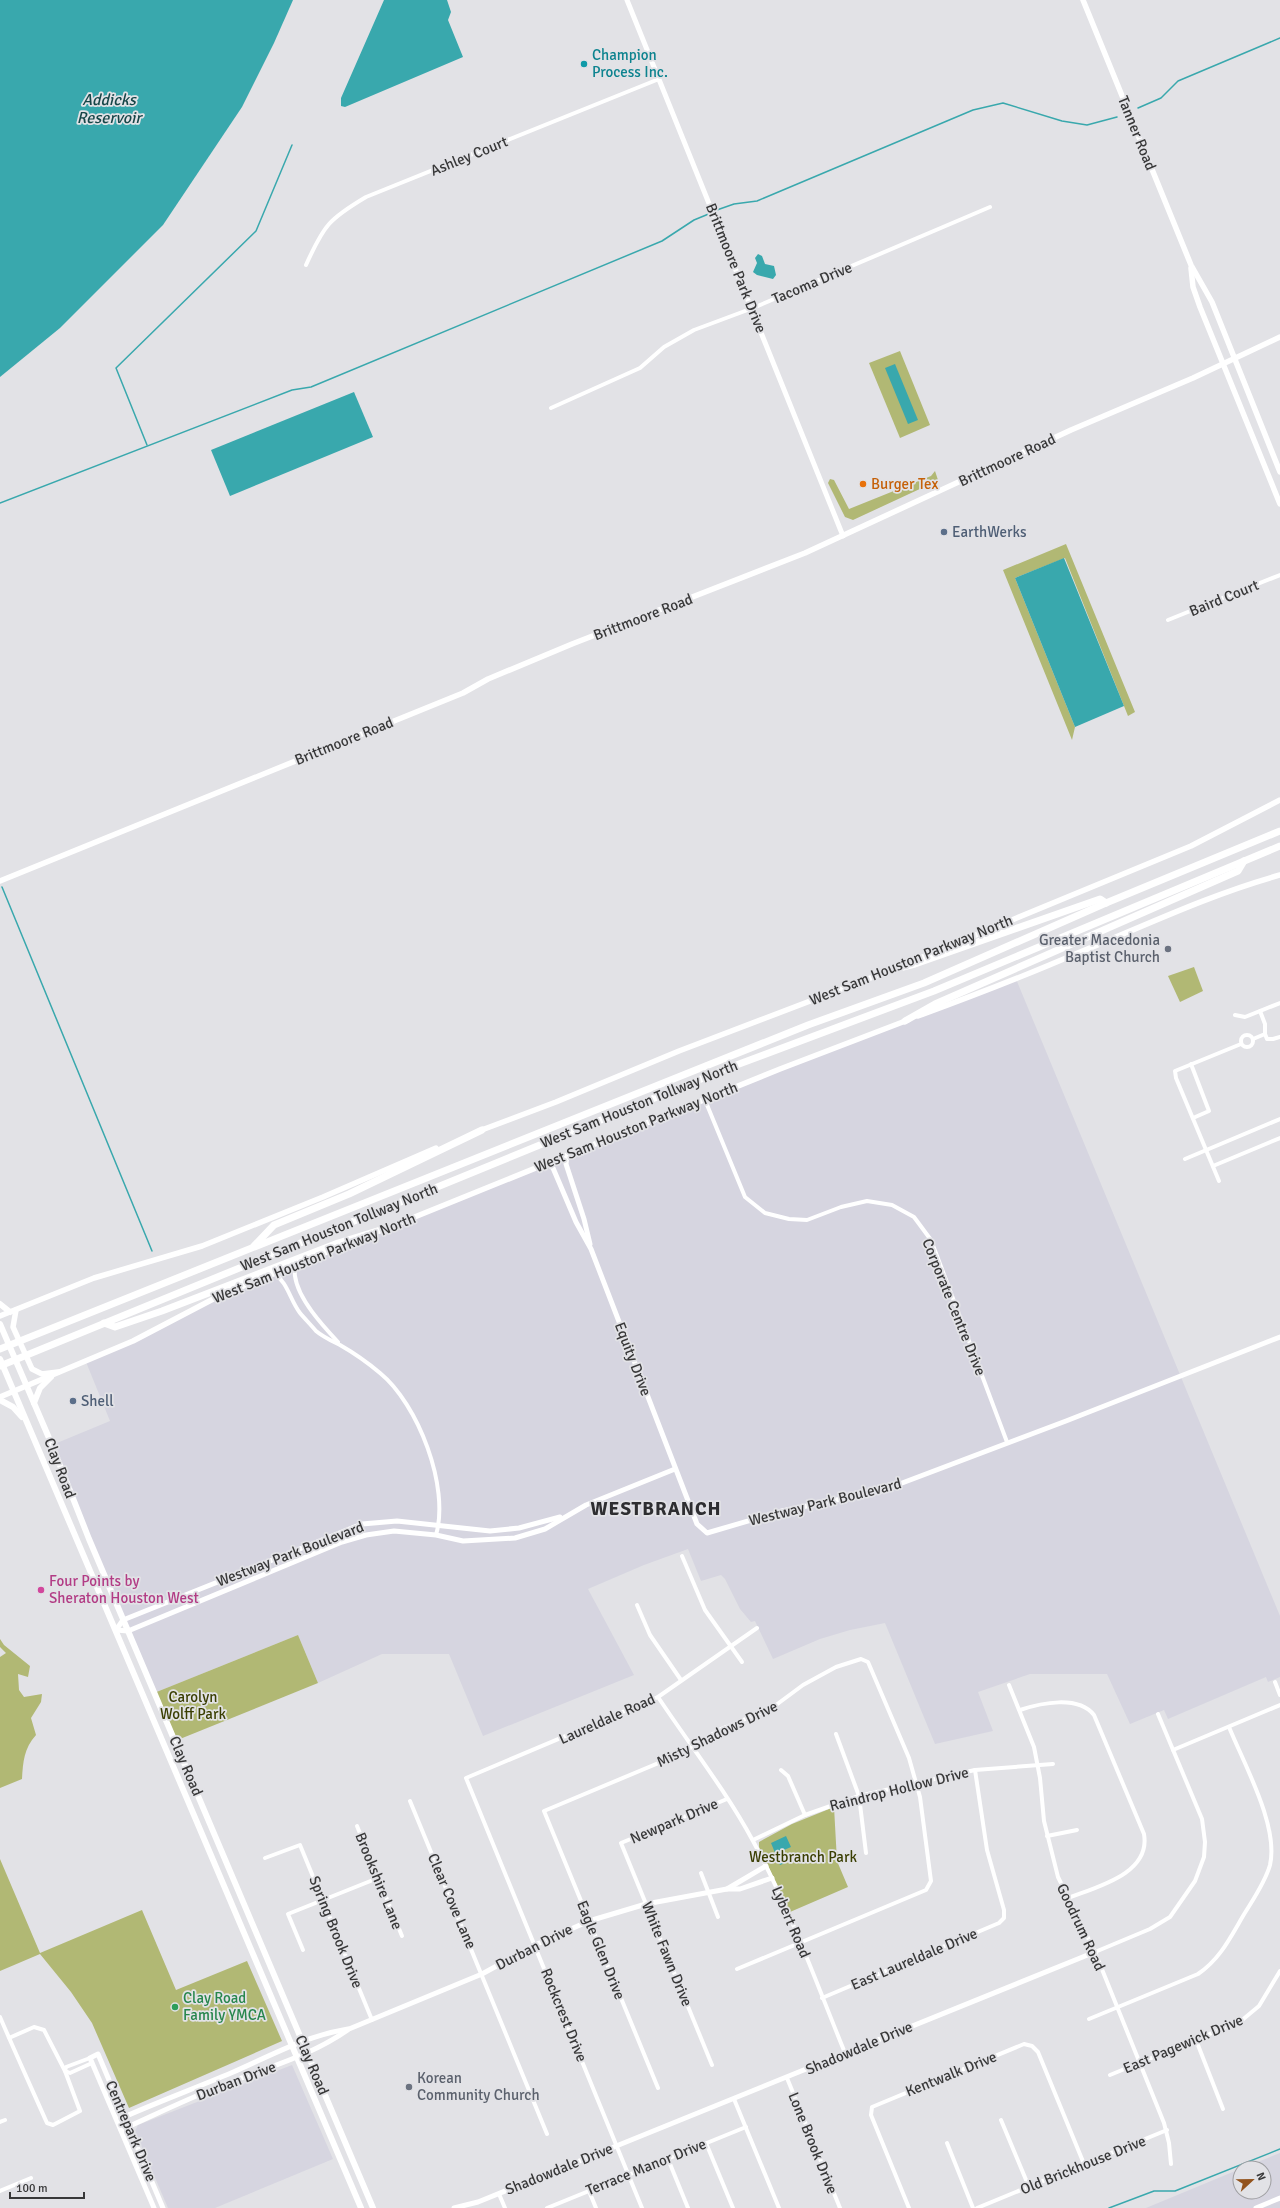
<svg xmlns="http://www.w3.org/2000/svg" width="1280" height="2208" font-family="Signika,sans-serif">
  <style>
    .built { fill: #d6d5e0 }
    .green { fill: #b1b874 }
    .water { fill: #39a8ad }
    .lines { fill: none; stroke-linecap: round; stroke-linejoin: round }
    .stream { stroke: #39a8ad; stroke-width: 1.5 }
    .minor { stroke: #fff; stroke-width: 4 }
    .tertiary { stroke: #fff; stroke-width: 5 }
    .secondary { stroke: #fff; stroke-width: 5.5 }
    .primary { stroke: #fff; stroke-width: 6 }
    .motorway { stroke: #fff; stroke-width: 7 }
    .culture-dot { fill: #0f9aa8; stroke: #e2e2e6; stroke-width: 1.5 }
    .food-dot { fill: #e8710a; stroke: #e2e2e6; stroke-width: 1.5 }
    .service-dot { fill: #5c6f8a; stroke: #e2e2e6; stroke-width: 1.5 }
    .worship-dot { fill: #6b7280; stroke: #e2e2e6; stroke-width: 1.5 }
    .hotel-dot { fill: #d1479c; stroke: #e2e2e6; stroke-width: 1.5 }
    .leisure-dot { fill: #2e9e5b; stroke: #e2e2e6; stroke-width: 1.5 }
    .labels { text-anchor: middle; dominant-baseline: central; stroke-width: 3.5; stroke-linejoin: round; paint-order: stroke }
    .culture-label { font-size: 15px; fill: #0d838f; stroke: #e2e2e6; text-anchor: start }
    .street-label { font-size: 15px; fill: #383839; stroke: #e2e2e6 }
    .food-label { font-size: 15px; fill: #c56008; stroke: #e2e2e6; text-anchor: start }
    .service-label { font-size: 15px; fill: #4e5e75; stroke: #e2e2e6; text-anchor: start }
    .worship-label { font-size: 15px; fill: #5b616d; stroke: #e2e2e6; text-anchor: end }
    .hotel-label { font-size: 15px; fill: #b23c85; stroke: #e2e2e6; text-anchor: start }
    .park-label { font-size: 15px; fill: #3a3e02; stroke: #e2e2e6 }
    .leisure-label { font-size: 15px; fill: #27864d; stroke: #e2e2e6; text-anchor: start }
    .water-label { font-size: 16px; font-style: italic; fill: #164648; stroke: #e2e2e6 }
    .district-label { font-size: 19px; font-weight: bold; letter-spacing: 1px; fill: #2e2e31; stroke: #e2e2e6 }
  </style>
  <rect width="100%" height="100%" fill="#e2e2e6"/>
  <!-- built -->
  <g class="built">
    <polygon points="1016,979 1280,1616 1280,1677 1268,1682 1266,1677 1168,1719 1164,1710 1130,1724 1107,1674 1030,1674 978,1692 993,1731 935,1744 885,1623 850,1630 820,1639 773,1659 755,1621 751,1622 740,1609 725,1579 721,1575 701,1581 688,1549 644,1565 588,1589 634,1675 483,1736 449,1654 382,1654 318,1683 298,1635 154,1693 52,1445 110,1421 86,1362 219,1296 618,1134"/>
    <polygon points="292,2065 333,2159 215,2208 168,2208 135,2131 138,2125"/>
    <polygon points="1280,2153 1280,2208 1146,2208 1240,2169 1240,2192 1264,2192 1264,2168 1243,2168"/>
  </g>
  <!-- green -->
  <g class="green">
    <polygon points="900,351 930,425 900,438 869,363"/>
    <polygon points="935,471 938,480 937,481 853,520 845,517 828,483 830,479 834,480 849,509 931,476"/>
    <polygon points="1066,544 1135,712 1128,716 1065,558 1015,578 1075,727 1072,740 1003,570"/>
    <polygon points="1194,967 1203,991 1180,1002 1168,976"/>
    <polygon points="298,1635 318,1683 175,1741 154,1693"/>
    <path d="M0 1639 4 1645 30 1666 28 1677 18 1674 19 1690 24 1697 42 1694 41 1702 31 1718 36 1735C24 1748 23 1762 22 1779L0 1788V1657L6 1653 0 1647Z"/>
    <polygon points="834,1807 837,1861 848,1887 790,1912 759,1847 759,1842 792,1824"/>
    <polygon points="0,1859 40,1953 142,1910 176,1990 247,1961 282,2041 129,2108 92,2023 71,1992 40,1954 0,1971"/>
  </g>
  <!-- water -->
  <g class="water">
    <polygon points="0,0 293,0 274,43 242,107 163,225 60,328 0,377"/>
    <polygon points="384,0 447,0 451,12 448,20 463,57 345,107 341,106 341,98"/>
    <polygon points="758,254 762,256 765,264 774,266 776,275 773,279 757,275 753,272 757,263 755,258"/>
    <polygon points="895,364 918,420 908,424 885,368"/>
    <polygon points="354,392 373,437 230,496 211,450"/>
    <polygon points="1064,558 1124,706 1075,727 1015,578"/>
    <polygon points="786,1836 791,1847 784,1850 787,1862 780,1865 771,1843"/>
  </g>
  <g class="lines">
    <!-- stream -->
    <g class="stream">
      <polyline points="1138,108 1161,98 1178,81 1280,38"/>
      <polyline points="714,211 734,204 757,201 973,110 1003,103 1062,121 1087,125 1117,117"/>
      <polyline points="147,445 116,368 256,231 292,145"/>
      <polyline points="0,503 292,390 311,387 662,241 694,220 711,213"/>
      <polyline points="2,887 152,1251"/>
      <polyline points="1109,2208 1154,2191 1175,2191 1280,2149"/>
    </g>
    <!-- minor -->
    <g class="minor">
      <path d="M306 265C324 225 329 219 366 197L659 79"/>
      <polyline points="551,408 640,368 664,347 694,330 753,308 990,207"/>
      <polyline points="1168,620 1280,575"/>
      <polyline points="1235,1015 1245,1017 1280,1003"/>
      <polyline points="1265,1034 1267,1039 1273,1039 1280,1037"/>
      <circle cx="1247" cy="1041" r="6"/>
      <polyline points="1253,1039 1265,1034 1265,1024 1260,1011"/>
      <polyline points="1191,1064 1209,1111 1193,1118"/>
      <polyline points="705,1100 745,1197 765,1213 789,1219 807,1220 841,1207 867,1201 892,1205 914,1217 931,1240 1007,1442"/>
      <polyline points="1185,1159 1280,1119"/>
      <polyline points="1213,1166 1280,1138"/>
      <polyline points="1219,1181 1176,1078 1175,1071 1241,1044"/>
      <path d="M297 1263C296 1267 294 1272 295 1276 298 1299 323 1326 338 1342"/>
      <path d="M274 1273C288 1283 290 1300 300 1313 305 1319 311 1325 316 1331 323 1337 332 1341 340 1345 354 1353 367 1362 380 1373 418 1404 450 1487 436 1535"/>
      <polyline points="682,1556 705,1610 742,1662"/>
      <polyline points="637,1605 650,1635 681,1680"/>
      <polyline points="1275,1682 1280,1695"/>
      <polyline points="1009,1685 1034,1747 1040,1778 1044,1821 1058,1877 1095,1952 1164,2123 1169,2143 1171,2164"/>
      <path d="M658 1697C690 1745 726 1791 753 1841 790 1909 816 1982 845 2053"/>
      <path d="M1020 1710C1041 1703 1078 1695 1094 1715L1144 1834C1151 1874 1096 1887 1068 1898"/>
      <polyline points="836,1734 859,1796 866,1853"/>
      <polyline points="1173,1750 1280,1705"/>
      <polyline points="781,1770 788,1776 805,1815"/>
      <polyline points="410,1801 547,2134"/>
      <polyline points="357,1826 402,1936"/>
      <polyline points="1047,1836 1077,1830"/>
      <polyline points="753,1840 805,1815 859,1796 975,1770 1053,1764"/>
      <polyline points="265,1858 300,1845 372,2020"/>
      <polyline points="701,1873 718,1917"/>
      <polyline points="303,1950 288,1914 378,1878"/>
      <polyline points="1095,1952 1150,1929 1170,1917 1195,1881 1204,1857 1205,1842 1202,1819 1158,1714"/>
      <polyline points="822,1998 999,1923 1004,1918 1004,1910 987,1850 975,1770"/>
      <path d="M0 2017C15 2052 31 2087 47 2123L53 2125 80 2111 65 2071 44 2030 34 2027 9 2038"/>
      <path d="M1089 2019 1198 1974C1220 1959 1230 1938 1243 1916 1252 1901 1265 1883 1270 1865 1279 1826 1244 1764 1229 1727"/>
      <polyline points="1196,2040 1223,2109"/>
      <polyline points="712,2065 621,1843 727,1799"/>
      <polyline points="65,2071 70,2073 92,2063"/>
      <polyline points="65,2071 66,2067 90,2058"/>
      <polyline points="1110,2075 1241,2021 1259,2006 1280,1971"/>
      <polyline points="787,2078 840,2208"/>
      <polyline points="658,2088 544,1811 680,1754 721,1729 772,1708 803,1685 836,1667 861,1659 868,1662 909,1758 920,1797 931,1881 926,1890 737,1969"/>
      <polyline points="734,2099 779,2208"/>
      <polyline points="1001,2120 1029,2187"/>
      <polyline points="0,2122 5,2120"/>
      <polyline points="706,2143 733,2208"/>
      <polyline points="947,2143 973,2208"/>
      <polyline points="668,2159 688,2208"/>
      <polyline points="0,2191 31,2178"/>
      <polyline points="589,2191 596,2208"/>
      <polyline points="499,2194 505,2208"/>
      <polyline points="547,2208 746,2127"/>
      <polyline points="642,2208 466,1778 658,1697 757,1628"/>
      <polyline points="909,2208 871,2115 872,2107 1024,2044 1032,2046 1038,2052 1084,2164"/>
      <polyline points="977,2208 1167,2130"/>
    </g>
    <!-- tertiary -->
    <g class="tertiary">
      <polyline points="627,0 843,536"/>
      <polyline points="567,1155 566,1164 584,1219 590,1244"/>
      <polyline points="546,1163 553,1168 576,1222 591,1249 697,1524 707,1533 782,1511 881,1491 1066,1421 1280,1337"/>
      <polyline points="116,1630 128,1631 342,1542 366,1535 394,1531 436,1535 463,1541 515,1538 545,1529 586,1505 675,1469"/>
      <polyline points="116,1630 123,1620 362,1524 397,1521 490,1531 519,1528 560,1517"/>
      <polyline points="727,1889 766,1866"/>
      <path d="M117 2120C155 2103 193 2089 231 2073 270 2056 305 2036 348 2029"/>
      <path d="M121 2130C159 2113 197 2094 236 2080 275 2065 314 2054 349 2029L482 1974 535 1945 589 1921 646 1904 727 1889H740L772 1878"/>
      <polyline points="154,2208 90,2058 98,2054 163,2208"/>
      <polyline points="454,2208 478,2202 1095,1952"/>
      <polyline points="1256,2208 1280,2198"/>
    </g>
    <!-- secondary -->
    <g class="secondary">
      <polyline points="1083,0 1191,265 1212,302 1280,472"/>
      <polyline points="1191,268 1193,287 1200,307 1280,504"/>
      <polyline points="0,881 463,693 488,679 572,644 805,553 1071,430 1193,378 1280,337"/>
      <polyline points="908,963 1191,846 1280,800"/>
      <path d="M918 1016C970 997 1022 977 1073 955 1142 927 1208 895 1280 875"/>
      <polyline points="479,1131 556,1102 679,1051 894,969"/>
      <polyline points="385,1229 780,1069 908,1020"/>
      <polyline points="16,1310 13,1327 32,1369 42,1374 58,1372"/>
      <polyline points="0,1316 94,1278 202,1246 323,1197 436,1148"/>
      <polyline points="0,1397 133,1341 219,1296 354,1241"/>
    </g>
    <!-- primary -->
    <g class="primary">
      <polyline points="0,1304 10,1312"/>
      <polyline points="0,1324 52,1445 89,1539 373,2208"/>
      <polyline points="0,1359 361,2208"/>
      <polyline points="0,1400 13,1407 22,1417"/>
      <polyline points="34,1403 40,1388 51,1377"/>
    </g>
    <!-- motorway -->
    <g class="motorway">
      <polyline points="891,970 915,964 1100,899 1106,903"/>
      <polyline points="905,1021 935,1004 1238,871 1244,861"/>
      <polyline points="254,1246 274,1225 349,1194 482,1130"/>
      <polyline points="104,1323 115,1327 162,1311 338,1243 387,1228"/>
      <polyline points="0,1349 808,1025 924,983 1106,903 1280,831"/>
      <polyline points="0,1366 723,1070 934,991 1280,846"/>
    </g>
  </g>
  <!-- markers -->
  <circle class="culture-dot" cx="584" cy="64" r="4"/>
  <circle class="food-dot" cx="863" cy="484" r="4"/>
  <g class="service-dot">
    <circle cx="944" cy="532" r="4"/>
    <circle cx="73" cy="1401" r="4"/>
  </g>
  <g class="worship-dot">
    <circle cx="1168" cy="949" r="4"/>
    <circle cx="409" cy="2087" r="4"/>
  </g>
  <circle class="hotel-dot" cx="41" cy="1590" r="4"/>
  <circle class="leisure-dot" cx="175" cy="2007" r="4"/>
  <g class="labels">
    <!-- culture labels -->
    <g class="culture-label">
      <text x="592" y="55">Champion<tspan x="592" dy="17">Process Inc.</tspan></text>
    </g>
    <!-- street labels -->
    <g class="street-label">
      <text transform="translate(1137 133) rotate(68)">Tanner Road</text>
      <text transform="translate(469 156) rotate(-22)">Ashley Court</text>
      <text transform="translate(736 268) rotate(68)">Brittmoore Park Drive</text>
      <text transform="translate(812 283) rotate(-23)">Tacoma Drive</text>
      <text transform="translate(1007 460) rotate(-25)">Brittmoore Road</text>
      <text transform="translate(1224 598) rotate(-22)">Baird Court</text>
      <text transform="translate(643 617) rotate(-21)">Brittmoore Road</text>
      <text transform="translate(344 741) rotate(-22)">Brittmoore Road</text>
      <text transform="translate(911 960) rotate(-22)">West Sam Houston Parkway North</text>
      <text transform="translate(639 1104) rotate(-22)">West Sam Houston Tollway North</text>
      <text transform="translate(636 1127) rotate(-22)">West Sam Houston Parkway North</text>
      <text transform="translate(339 1227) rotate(-22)">West Sam Houston Tollway North</text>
      <text transform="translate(314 1258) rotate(-22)">West Sam Houston Parkway North</text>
      <text transform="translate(954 1307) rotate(68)">Corporate Centre Drive</text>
      <text transform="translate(633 1359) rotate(69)">Equity Drive</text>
      <text transform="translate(60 1468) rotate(69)">Clay Road</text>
      <text transform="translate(825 1502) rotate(-14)">Westway Park Boulevard</text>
      <text transform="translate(290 1554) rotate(-21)">Westway Park Boulevard</text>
      <text transform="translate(607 1719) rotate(-24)">Laureldale Road</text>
      <text transform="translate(717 1734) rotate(-26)">Misty Shadows Drive</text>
      <text transform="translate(186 1766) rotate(67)">Clay Road</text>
      <text transform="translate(899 1789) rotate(-14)">Raindrop Hollow Drive</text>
      <text transform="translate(674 1821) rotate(-23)">Newpark Drive</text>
      <text transform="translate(379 1881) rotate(68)">Brookshire Lane</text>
      <text transform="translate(452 1901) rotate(67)">Clear Cove Lane</text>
      <text transform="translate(791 1922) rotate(67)">Lybert Road</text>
      <text transform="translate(1081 1927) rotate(65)">Goodrum Road</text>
      <text transform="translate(336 1932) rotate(68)">Spring Brook Drive</text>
      <text transform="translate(534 1947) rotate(-27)">Durban Drive</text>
      <text transform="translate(601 1950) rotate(68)">Eagle Glen Drive</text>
      <text transform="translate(667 1954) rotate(68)">White Fawn Drive</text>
      <text transform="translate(914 1959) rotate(-23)">East Laureldale Drive</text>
      <text transform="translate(564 2015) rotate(68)">Rockcrest Drive</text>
      <text transform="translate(1183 2044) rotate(-23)">East Pagewick Drive</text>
      <text transform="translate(859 2048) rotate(-23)">Shadowdale Drive</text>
      <text transform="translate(312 2065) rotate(67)">Clay Road</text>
      <text transform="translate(951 2074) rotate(-22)">Kentwalk Drive</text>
      <text transform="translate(236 2081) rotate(-21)">Durban Drive</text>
      <text transform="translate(131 2131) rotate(67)">Centrepark Drive</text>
      <text transform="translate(813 2143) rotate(68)">Lone Brook Drive</text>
      <text transform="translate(1083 2165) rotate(-22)">Old Brickhouse Drive</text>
      <text transform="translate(646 2167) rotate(-22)">Terrace Manor Drive</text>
      <text transform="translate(559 2169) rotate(-22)">Shadowdale Drive</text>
    </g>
    <!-- food labels -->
    <g class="food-label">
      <text x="871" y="484">Burger Tex</text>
    </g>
    <!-- service labels -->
    <g class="service-label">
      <text x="952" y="532">EarthWerks</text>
      <text x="81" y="1401">Shell</text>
    </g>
    <!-- worship labels -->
    <g class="worship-label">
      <text x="1160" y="940">Greater Macedonia<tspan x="1160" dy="17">Baptist Church</tspan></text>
      <text x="417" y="2078" text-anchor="start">Korean<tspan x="417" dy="17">Community Church</tspan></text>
    </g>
    <!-- hotel labels -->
    <g class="hotel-label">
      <text x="49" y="1581">Four Points by<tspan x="49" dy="17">Sheraton Houston West</tspan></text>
    </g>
    <!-- park labels -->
    <g class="park-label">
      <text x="193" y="1697">Carolyn<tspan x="193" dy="17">Wolff Park</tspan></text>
      <text x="803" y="1857">Westbranch Park</text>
    </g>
    <!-- leisure labels -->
    <g class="leisure-label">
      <text x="183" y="1998">Clay Road<tspan x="183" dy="17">Family YMCA</tspan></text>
    </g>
    <!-- water labels -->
    <g class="water-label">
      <text x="109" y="100">Addicks<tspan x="109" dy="18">Reservoir</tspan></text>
    </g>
    <!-- district labels -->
    <g class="district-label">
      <text x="656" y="1509">WESTBRANCH</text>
    </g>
  </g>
  <!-- north arrow -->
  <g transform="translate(1252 2180) rotate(68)"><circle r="19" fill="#e2e2e6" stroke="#9e9ea1"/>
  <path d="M0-3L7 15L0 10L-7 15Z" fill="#93531d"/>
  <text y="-6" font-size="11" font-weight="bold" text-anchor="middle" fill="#383839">N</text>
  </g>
  <!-- scale -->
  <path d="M10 2192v6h74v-6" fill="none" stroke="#383839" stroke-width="2"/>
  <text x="16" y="2192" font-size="12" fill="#383839" stroke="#e2e2e6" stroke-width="3" paint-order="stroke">100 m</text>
</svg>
